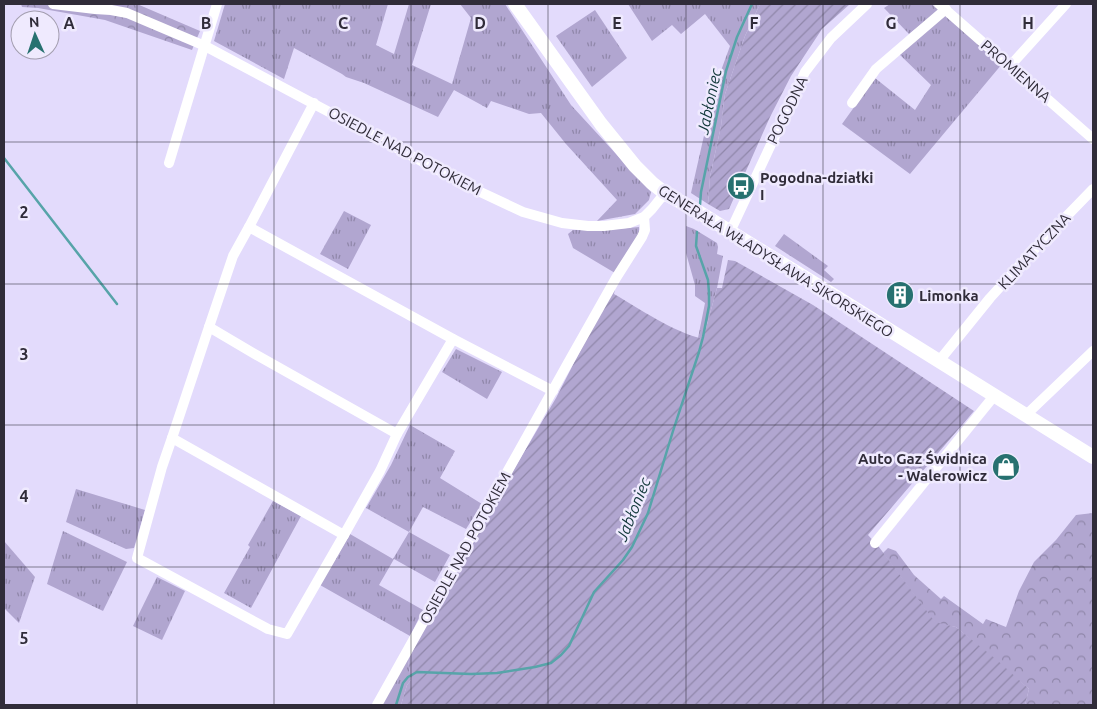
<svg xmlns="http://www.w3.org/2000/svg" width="1097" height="709" font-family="Ubuntu,sans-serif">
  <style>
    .grass { fill: url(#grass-tufts) }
    .forest { fill: url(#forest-crowns) }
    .garden { fill: url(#garden-furrows) }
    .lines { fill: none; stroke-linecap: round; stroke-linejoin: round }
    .stream { stroke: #57a4a9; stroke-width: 2.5 }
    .street { stroke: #fff; stroke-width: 10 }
    .secondary { stroke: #fff; stroke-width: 14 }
    .grid { fill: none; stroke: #302c39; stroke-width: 1; stroke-opacity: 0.55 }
    .labels { text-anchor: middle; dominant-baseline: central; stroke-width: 5; stroke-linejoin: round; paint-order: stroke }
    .street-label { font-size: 15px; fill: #302c39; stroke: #efeafe }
    .poi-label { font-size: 15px; font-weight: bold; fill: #302c39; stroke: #efeafe; text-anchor: start }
    .water-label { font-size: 16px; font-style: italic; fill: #12383a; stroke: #efeafe }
    .grid-label { font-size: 16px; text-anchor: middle; font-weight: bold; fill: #302c39; stroke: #efeafe; stroke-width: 5; stroke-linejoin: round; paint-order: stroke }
  </style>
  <defs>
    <pattern id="grass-tufts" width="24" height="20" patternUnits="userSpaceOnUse" patternTransform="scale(1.25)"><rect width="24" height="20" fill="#b1a6d0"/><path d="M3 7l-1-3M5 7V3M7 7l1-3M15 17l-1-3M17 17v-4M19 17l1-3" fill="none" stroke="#9087aa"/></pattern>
    <pattern id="forest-crowns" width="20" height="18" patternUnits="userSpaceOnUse" patternTransform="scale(1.25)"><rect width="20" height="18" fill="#b1a6d0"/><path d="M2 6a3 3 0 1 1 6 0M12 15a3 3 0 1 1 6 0" fill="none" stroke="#9087aa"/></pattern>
    <pattern id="garden-furrows" width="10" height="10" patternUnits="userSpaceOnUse" patternTransform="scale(1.25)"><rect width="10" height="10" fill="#b1a6d0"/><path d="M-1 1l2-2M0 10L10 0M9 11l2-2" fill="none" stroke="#9087aa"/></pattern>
  </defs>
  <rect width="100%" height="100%" fill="#e3dbfc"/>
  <!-- grass -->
  <g class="grass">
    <polygon points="225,4 388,4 376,45 394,54 409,4 431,4 412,65 452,84 471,18 460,4 505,4 571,105 651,192 649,200 635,214 597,221 617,200 566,144 541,113 529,114 491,101 487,108 454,90 438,117 364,83 346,77 342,74 294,48 284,79 214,41"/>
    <polygon points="628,4 760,4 745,36 725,94 721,126 710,177 708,204 691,193 715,87 730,46 705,14 681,34 672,25 652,41"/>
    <polygon points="890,4 931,4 939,10 909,34 884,8"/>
    <polygon points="595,10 627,58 592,87 556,36"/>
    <polygon points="945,15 1002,64 910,174 842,124 875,78 915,110 931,85 899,54"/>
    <polygon points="344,211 371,225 348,269 320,254"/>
    <polygon points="686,226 694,229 717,243 718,247 717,254 723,256 717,288 703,339 698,338 705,303 695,296 695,285 686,253"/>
    <polygon points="639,227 639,234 615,273 573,248 568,234 573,230 604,230"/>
    <polygon points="784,234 828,266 824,270 834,279 831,282 775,246"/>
    <polygon points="456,349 502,372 487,399 442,372"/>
    <polygon points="410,425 455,451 440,478 482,504 466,529 423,507 409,532 450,555 435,582 394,559 379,585 423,610 410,636 320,585 350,534 393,559 409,532 366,508 391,465"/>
    <polygon points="76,489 145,510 134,548 126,549 66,522"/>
    <polygon points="273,501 301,516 251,608 224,593 250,547 248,545"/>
    <polygon points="63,531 127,562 103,611 47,584"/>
    <polygon points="4,541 35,577 19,623 4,608"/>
    <polygon points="157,577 185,591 162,640 133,626"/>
    <polygon points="415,646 408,660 411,680 407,685 401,705 381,705"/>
  </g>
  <!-- forest -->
  <g class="forest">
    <polygon points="21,4 137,4 200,31 192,50 105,20 38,8 22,7"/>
    <polygon points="1093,513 1093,705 1025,705 1029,689 956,627 935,623 883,553 888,548 896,551 914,575 941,599 944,596 983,624 986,619 1006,627 1019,591 1034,562 1056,540 1076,515"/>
  </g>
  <!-- garden -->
  <g class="garden">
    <polygon points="760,4 850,4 822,29 791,76 770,117 729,209 720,211 708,204 710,177 721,126 725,94 745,36"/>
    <path d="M728 260 735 261 813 305 974 411 868 535 879 547 935 622 956 627 997 660 1029 689 1025 705H401L407 685 411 680 408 660 415 646 507 481 556 398 617 279 614 294C642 310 671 331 703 339L717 288H722Z"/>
  </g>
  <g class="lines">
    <!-- stream -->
    <g class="stream">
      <polyline points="4,158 117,304"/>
      <polyline points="700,205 701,192 726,71 737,37 752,4"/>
      <polyline points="396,705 403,683 408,677 417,672 471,674 497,673 535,667 551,663 561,655 569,646 594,592 623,560 632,547 648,513 673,431 699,352 703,337 709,306 709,293 708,280 696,246 697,232"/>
    </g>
    <!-- street -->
    <g class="street">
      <polyline points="53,4 95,9 111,10 127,13 205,46 474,189 523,212 562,223 588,226 604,226 629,223 644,217 652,209 660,199 666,194"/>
      <polyline points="939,4 1093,139"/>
      <polyline points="1010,66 1066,4"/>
      <polyline points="852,103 876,69 946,9"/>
      <polyline points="169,163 217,4"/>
      <polyline points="249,227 314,103"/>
      <polyline points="730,232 805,72 831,38 867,4"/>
      <polyline points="209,327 253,353 397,434"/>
      <polyline points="939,361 990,298 1029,255 1093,189"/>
      <polyline points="1026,415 1093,351"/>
      <polyline points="172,438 344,535 380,471 397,434 453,339"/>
      <polyline points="344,535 287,634 268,629 137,558 162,467 172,438 209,327 233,256 249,227 453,339 553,391"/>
      <polyline points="875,543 994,396"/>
      <polyline points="377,705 568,363 616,278 642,237 645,230 644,217"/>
    </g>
    <!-- secondary -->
    <polyline class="secondary" points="515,4 601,124 635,166 652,183 666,194 692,208 838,298 1093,457"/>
  </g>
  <!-- grid -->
  <path class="grid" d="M137 4V705M274 4V705M411 4V705M548 4V705M686 4V705M823 4V705M960 4V705M4 142H1093M4 284H1093M4 425H1093M4 567H1093"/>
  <!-- icons -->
  <defs>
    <symbol id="bus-disc" viewBox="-11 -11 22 22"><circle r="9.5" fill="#277170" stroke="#efeafe"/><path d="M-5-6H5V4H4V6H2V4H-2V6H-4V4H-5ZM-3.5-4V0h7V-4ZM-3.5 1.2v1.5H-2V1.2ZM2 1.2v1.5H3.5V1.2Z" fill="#fff"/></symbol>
    <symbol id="building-disc" viewBox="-11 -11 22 22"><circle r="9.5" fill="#277170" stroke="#efeafe"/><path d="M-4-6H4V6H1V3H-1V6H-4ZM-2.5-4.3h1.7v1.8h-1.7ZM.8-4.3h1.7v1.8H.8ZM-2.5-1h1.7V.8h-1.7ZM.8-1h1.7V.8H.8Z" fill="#fff"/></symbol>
    <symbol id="shop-disc" viewBox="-11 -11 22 22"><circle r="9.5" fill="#277170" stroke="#efeafe"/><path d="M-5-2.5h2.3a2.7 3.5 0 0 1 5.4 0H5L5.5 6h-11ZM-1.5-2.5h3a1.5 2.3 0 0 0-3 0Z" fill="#fff"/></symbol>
  </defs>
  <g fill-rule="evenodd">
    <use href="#bus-disc" x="725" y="170" width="32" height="32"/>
    <use href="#building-disc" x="884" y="279" width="32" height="32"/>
    <use href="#shop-disc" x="990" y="451" width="32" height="32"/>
  </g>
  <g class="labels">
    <!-- street labels -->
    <g class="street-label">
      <text transform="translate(1016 71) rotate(41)">PROMIENNA</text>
      <text transform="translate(787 110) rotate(-64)">POGODNA</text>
      <text transform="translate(405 151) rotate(28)">OSIEDLE NAD POTOKIEM</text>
      <text transform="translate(1034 251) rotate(-47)">KLIMATYCZNA</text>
      <text transform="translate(776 261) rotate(32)">GENERAŁA WŁADYSŁAWA SIKORSKIEGO</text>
      <text transform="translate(465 548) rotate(-61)">OSIEDLE NAD POTOKIEM</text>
    </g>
    <!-- poi labels -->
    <g class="poi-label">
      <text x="760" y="177">Pogodna-działki<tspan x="760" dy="17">I</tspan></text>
      <text x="919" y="295">Limonka</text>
      <text x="987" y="458" text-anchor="end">Auto Gaz Świdnica<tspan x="987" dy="17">- Walerowicz</tspan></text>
    </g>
    <!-- water labels -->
    <g class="water-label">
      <text transform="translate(709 101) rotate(-78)">Jabłoniec</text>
      <text transform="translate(633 509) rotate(-68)">Jabłoniec</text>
    </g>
  </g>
  <g class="grid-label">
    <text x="69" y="29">A</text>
    <text x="206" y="29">B</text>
    <text x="343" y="29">C</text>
    <text x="480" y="29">D</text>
    <text x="617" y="29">E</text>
    <text x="754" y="29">F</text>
    <text x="891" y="29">G</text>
    <text x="1028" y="29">H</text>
    <text x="24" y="218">2</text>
    <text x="24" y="360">3</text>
    <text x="24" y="502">4</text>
    <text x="24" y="644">5</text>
  </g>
  <!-- border -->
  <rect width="1097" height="709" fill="none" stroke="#302c39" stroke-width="10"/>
  <!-- north arrow -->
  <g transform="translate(35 35) rotate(357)"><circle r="24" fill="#efeafe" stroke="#a39eaf"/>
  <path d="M0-4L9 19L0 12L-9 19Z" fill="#277170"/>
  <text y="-8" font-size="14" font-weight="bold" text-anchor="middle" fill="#302c39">N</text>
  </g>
</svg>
